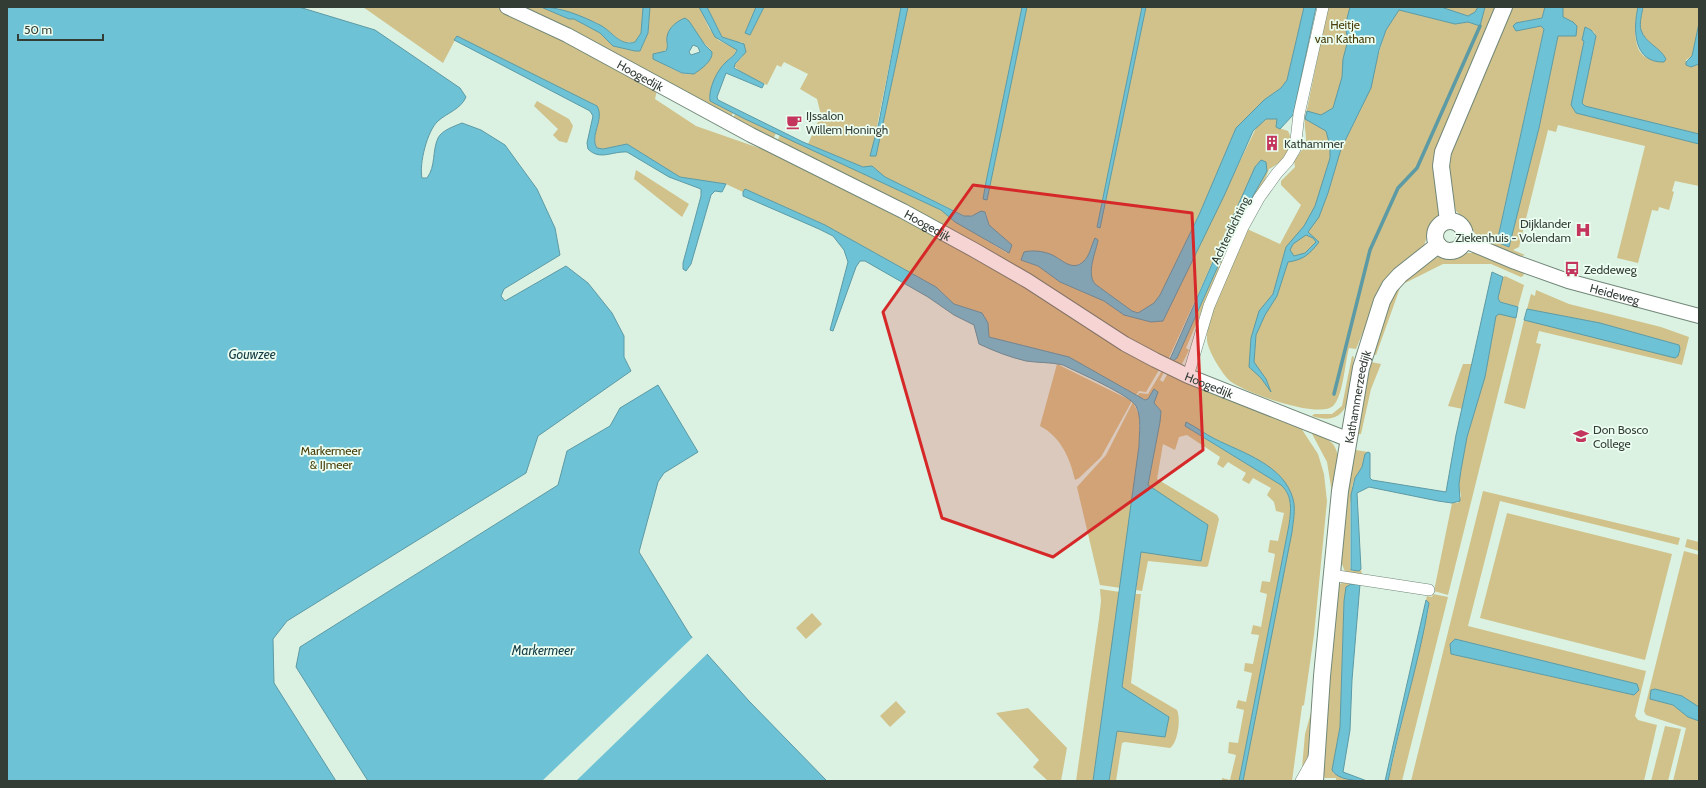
<svg xmlns="http://www.w3.org/2000/svg" width="1706" height="788" font-family="Cabin,sans-serif">
  <style>
    .green { fill: #d0c28a; fill-rule: evenodd }
    .water { fill: #6ec2d5; stroke: #5c9aa5; fill-rule: evenodd }
    .pier { fill: #dbf2e2 }
    .lines { fill: none; stroke-linecap: round; stroke-linejoin: round }
    .stream { stroke: #5c9aa5; stroke-width: 3.5 }
    .minor-casing { stroke: #728778; stroke-width: 12 }
    .tertiary-casing { stroke: #728778; stroke-width: 16 }
    .secondary-casing { stroke: #728778; stroke-width: 18 }
    .minor { stroke: #fff; stroke-width: 11 }
    .tertiary { stroke: #fff; stroke-width: 14 }
    .secondary { stroke: #fff; stroke-width: 16 }
    .marked { fill: #d62828; fill-opacity: 0.2; stroke: #d62828; stroke-width: 3; stroke-linejoin: round }
    .labels { text-anchor: middle; dominant-baseline: central; stroke-width: 3.5; stroke-linejoin: round; paint-order: stroke }
    .park-label { font-size: 12px; fill: #483d08; stroke: #ecfef1 }
    .street-label { font-size: 12px; fill: #333d36; stroke: #ecfef1 }
    .poi-label { font-size: 12px; fill: #333d36; stroke: #ecfef1; text-anchor: start }
    .water-label { font-size: 13px; font-style: italic; fill: #143c44; stroke: #ecfef1 }
  </style>
  <rect width="100%" height="100%" fill="#dbf2e2"/>
  <!-- green -->
  <g class="green">
    <path d="M363 7H496L549 32 657 90 655 99 696 126 765 150 961 249 1159 368V370L1146 392 1139 391 1136 395 1069 357 989 337 988 323 982 313 954 304 936 287 825 225 745 189 743 192 726 184 680 177 627 144 603 149 597 148C589 136 605 119 596 106L455 40 443 63Z"/>
    <path d="M521 7H541L569 19H574L600 33 613 46 635 51 641 50 648 33 650 7H699L709 28 718 40 736 49C736 56 729 58 725 63 717 72 708 89 710 101L733 113 731 117ZM689 21 700 39 710 49C695 90 682 72 653 59L655 54 661 53 667 49V37L673 26Z"/>
    <polygon points="555,7 643,7 641,33 635,42 623,42 597,23"/>
    <path d="M707 7H756L745 33 750 35 764 7H901L871 156H876L908 7H1022L983 199 1007 104 1027 7H1142L1097 227 1100 228 1146 7H1304L1287 80 1281 88 1264 100 1236 128 1199 215 1160 295 1154 303 1138 313 1132 311 1095 284C1086 273 1095 252 1098 240L1095 239 1087 258 1083 262 1075 266 1068 265 1050 254 1030 251 1023 261 1038 266 1060 282 1104 301 1124 315 1151 322 1163 321 1257 126 1268 118 1277 119 1276 127 1288 131C1297 148 1283 162 1269 169L1265 180 1232 240 1186 348 1189 350 1182 364 1172 362 1177 358 1235 228 1267 171 1257 164 1168 360 777 142 780 135 947 213 953 220 1007 253 1003 238 989 225 986 213C978 212 973 217 965 216L885 177C874 171 875 167 863 167L808 144 821 115 817 99 800 89 808 74 784 62 781 67 777 65 767 85 742 73 734 66 743 56 742 42 738 43 722 37Z"/>
    <path d="M1328 7H1373L1319 217 1328 193 1341 149 1362 107 1386 30 1399 10 1455 24 1468 22 1480 26 1485 7H1498L1445 131 1439 215 1430 226 1424 246 1385 279 1356 349 1349 348C1345 362 1343 397 1333 406 1319 419 1245 393 1230 381 1222 374 1208 351 1207 340 1206 312 1236 256 1247 229L1280 244 1301 205 1281 185V181L1295 167 1294 161C1298 155 1307 146 1306 139 1306 132 1304 126 1305 119Z"/>
    <polygon points="1441,7 1481,7 1478,14 1468,16"/>
    <path d="M1511 7H1545L1542 18 1516 23V31L1541 26 1544 28 1497 241 1509 247 1539 128 1558 36H1575L1571 21 1563 17V7H1638C1635 20 1631 51 1647 58 1652 60 1661 58 1666 59 1660 47 1645 43 1641 30 1639 24 1642 13 1643 7H1699V23L1692 56 1686 60V65L1691 67 1699 64V134L1585 106 1582 103 1596 36 1594 32 1586 27 1582 40 1584 41 1571 105 1576 113 1699 144V186L1675 181 1672 191 1674 192 1669 210 1659 207 1658 211 1652 210 1638 263 1617 258 1645 146 1558 125 1556 132 1548 130 1519 247 1513 250 1525 255 1522 256 1479 241 1469 223 1456 211 1449 180V157Z"/>
    <polygon points="537,101 569,119 573,126 567,143 559,141 553,135 558,129 534,106"/>
    <polygon points="735,114 776,133 773,140 733,118"/>
    <polygon points="636,170 689,204 682,217 634,179"/>
    <path d="M1466 253H1476L1525 272 1523 276 1521 277 1491 264H1443L1401 285 1376 355 1373 354 1391 298 1396 288 1434 258C1445 255 1455 259 1466 253Z"/>
    <polygon points="1505,276 1524,285 1518,307 1500,302 1498,298 1503,277"/>
    <polygon points="1536,290 1569,304 1661,327 1689,337 1682,365 1539,331 1536,343 1541,344 1525,409 1504,403 1524,320 1680,349 1679,345 1600,323 1527,309 1531,294 1535,296"/>
    <polygon points="1499,314 1516,318 1516,321 1448,595 1434,591 1452,503 1458,503 1461,496 1459,484 1461,470 1467,437 1485,377 1496,316"/>
    <path d="M1352 356 1354 357C1350 386 1354 430 1312 416L1314 414H1332L1342 406Z"/>
    <polygon points="1371,362 1381,364 1371,389 1361,434 1357,434"/>
    <path d="M1057 364 1132 401 1101 457 1079 478 1075 480C1070 458 1061 437 1040 426Z"/>
    <polygon points="1463,364 1472,364 1463,409 1448,406"/>
    <path d="M1163 369 1165 370 1160 380 1163 382 1169 371 1299 425 1318 454 1324 474 1327 501 1314 635 1304 705 1302 706 1292 781H1243L1294 516C1298 472 1249 455 1217 440 1206 435 1197 429 1188 423L1185 426 1281 485C1293 496 1291 510 1289 525L1239 781H1222V778L1230 780 1236 755 1228 753 1229 742 1238 743 1244 710 1236 708 1238 700 1246 702 1252 673 1244 671 1245 663 1253 664 1259 635 1251 634 1253 625 1261 627 1267 594 1260 592 1262 581 1270 582 1275 554 1268 552 1270 540 1278 541 1284 513 1276 511 1274 502 1267 495 1271 488 1253 478 1249 484 1242 480 1246 473 1228 462 1223 468 1217 464 1220 457 1187 435 1179 437 1175 450 1163 444 1157 479 1217 515 1219 519 1208 566 1206 567 1148 561 1142 591 1136 590 1141 551 1201 561 1148 485 1158 432 1161 411 1154 403 1158 392 1154 389 1147 400 1137 396 1139 393 1148 394Z"/>
    <polygon points="1133,402 1139,415 1139,446 1121,588 1100,585 1077,487 1106,455"/>
    <path d="M1310 430C1317 434 1326 437 1332 443 1344 456 1335 483 1333 499L1327 462Z"/>
    <polygon points="1356,450 1368,452 1365,455 1362,467 1353,483 1350,505 1350,568 1352,571 1359,571 1361,569 1362,575 1345,572 1339,556 1354,451"/>
    <path d="M1483 491 1680 538 1678 545 1500 501 1468 626 1646 671 1635 716 1638 720 1657 725 1644 781H1411ZM1455 639 1637 684 1639 690 1634 695 1451 654Z"/>
    <polygon points="1507,513 1672,554 1645,660 1480,618"/>
    <polygon points="1687,539 1699,542 1699,551 1685,547"/>
    <polygon points="1684,551 1699,555 1699,707 1682,696 1655,689 1653,689 1651,699 1673,705 1688,717 1699,721 1699,781 1673,781 1686,728 1646,715 1644,711"/>
    <polygon points="1344,581 1360,583 1348,585 1344,601 1340,727 1333,773 1355,781 1336,781 1336,778 1325,778 1321,774 1337,587"/>
    <polygon points="1100,589 1120,592 1093,781 1076,781 1099,619 1101,601"/>
    <path d="M1135 594H1141L1131 683 1177 710C1181 718 1178 743 1170 748L1125 742 1122 743 1116 781H1109L1117 730 1165 737 1169 717 1122 688Z"/>
    <polygon points="1433,594 1448,597 1402,781 1388,781 1428,612 1429,603 1426,600 1427,596 1432,597"/>
    <polygon points="812,613 822,624 806,639 796,628"/>
    <polygon points="896,701 906,712 890,727 880,716"/>
    <polygon points="1314,702 1308,760 1302,768 1305,734"/>
    <polygon points="1028,708 1067,748 1061,781 1048,781 1033,767 1039,760 996,713"/>
    <polygon points="1665,726 1681,729 1668,781 1651,781"/>
  </g>
  <!-- water -->
  <g class="water">
    <path d="M7 7H299L375 30 460 88 466 97C461 109 447 113 438 121 427 131 419 164 422 178H427C436 166 432 151 438 138 442 130 455 126 462 123L481 130 505 145 537 189 555 228 560 255 504 289 501 296 505 301 566 266 588 283 612 313 624 336V357L631 371 538 436 526 473 287 621 273 639 274 683 336 781H7Z"/>
    <path d="M541 7C561 7 582 16 600 25 612 31 620 47 635 42L641 33 643 7H650L648 33 640 51H635L613 46 600 33 574 19H569Z"/>
    <path d="M699 7H707L722 37 744 44 746 52 735 64 734 68 764 84 762 88 726 73 717 97 718 100 803 142 863 167 872 166 885 177 964 216H972L981 211 985 212 989 225 1012 245 1009 253 955 222 941 210 745 119 710 101C708 89 717 70 726 62 730 58 735 56 737 50L715 37Z"/>
    <polygon points="756,7 764,7 750,35 745,33"/>
    <polygon points="901,7 908,7 876,156 870,156 879,122"/>
    <polygon points="1022,7 1027,7 987,200 983,199 986,182"/>
    <polygon points="1142,7 1146,7 1100,228 1097,227"/>
    <path d="M1304 7H1316L1293 115 1280 129 1276 127 1277 119H1266L1253 131 1224 196 1163 321 1151 322 1124 315 1104 301 1060 282 1038 266 1021 260 1024 252C1032 250 1042 251 1050 254 1061 258 1072 273 1084 261 1090 255 1091 246 1095 238L1098 240C1096 252 1086 273 1095 284L1132 311 1138 313 1154 303 1160 295 1199 215 1236 128 1264 100 1281 88 1287 80Z"/>
    <path d="M1350 7H1441L1468 16 1475 12 1478 7H1485L1480 26 1468 22 1455 24 1399 10 1386 30 1379 50 1371 88 1341 149 1328 193 1319 217 1308 232 1319 242C1310 254 1303 260 1288 262L1277 296 1265 315 1256 335 1254 362 1266 379 1271 392 1261 378 1249 367 1251 338 1259 311 1273 294 1286 247 1304 226 1315 206 1330 158V146L1326 131 1305 119 1307 111 1321 115 1333 108 1342 77 1343 59 1348 40 1345 26ZM1306 235 1313 238 1316 242 1305 253 1294 256 1290 250 1293 244Z"/>
    <polygon points="1545,7 1563,7 1563,17 1573,22 1577,26 1576,36 1558,36 1539,128 1509,247 1497,242 1544,29 1541,26 1516,31 1513,26 1516,23 1542,18"/>
    <path d="M1638 7H1643C1642 13 1639 24 1641 30 1645 43 1660 47 1666 59L1664 62C1633 63 1633 29 1638 7Z"/>
    <path d="M685 18 689 21 705 45 712 52C713 61 701 69 694 74L682 73 653 59V54L666 51C669 45 666 42 667 37 668 28 677 21 685 18ZM693 45 698 47 700 52 691 55 689 52Z"/>
    <polygon points="1699,23 1699,64 1691,67 1686,65 1686,62 1692,56"/>
    <polygon points="1585,27 1591,30 1596,36 1582,103 1585,106 1699,134 1699,144 1576,113 1571,105 1584,41 1582,40"/>
    <path d="M457 36 597 106C605 119 589 136 597 148L603 149 627 144 680 177 726 184 722 192 715 191 711 195 691 264 686 271 683 269V263L701 196V189L669 177 627 152C612 151 600 161 588 149L587 143 593 116 590 111 456 41 454 40Z"/>
    <polygon points="1261,160 1266,162 1267,171 1235,228 1177,358 1173,361 1170,359 1255,167"/>
    <path d="M745 189 825 225 936 287 954 304 982 313 988 323 989 337 1069 357 1145 400 1148 399 1154 389 1158 392 1154 403 1161 411 1160 422 1148 485 1208 525 1201 561 1141 552 1122 687 1169 717 1165 737 1117 731 1109 781H1093L1139 446C1139 433 1142 418 1136 406 1130 395 1077 372 1063 365 1051 362 1039 363 1026 361 1009 357 994 351 979 344L974 325 954 315 928 297 865 261H860L856 267 833 331 830 330 848 262 844 250 833 236 819 229 743 196V192Z"/>
    <polygon points="1492,272 1503,277 1498,298 1500,302 1518,307 1516,318 1499,314 1496,316 1485,377 1467,437 1461,470 1459,484 1460,501 1452,503 1438,501 1369,487 1357,493 1361,569 1359,571 1351,570 1351,495 1355,478 1362,467 1365,454 1368,452 1370,453 1370,478 1372,480 1446,492 1456,435"/>
    <polygon points="1527,309 1600,323 1679,345 1680,349 1678,356 1675,358 1524,320"/>
    <polygon points="658,385 698,452 664,473 658,482 639,552 690,635 749,701 827,781 368,781 296,667 300,647 558,485 567,451 610,426 620,408"/>
    <path d="M1186 422C1196 427 1205 434 1215 439 1243 453 1284 465 1293 499 1296 509 1293 522 1292 532L1243 781H1239L1289 525C1291 510 1293 496 1281 485L1185 426Z"/>
    <path d="M1351 584H1360L1352 680 1350 730 1343 772 1367 781C1357 781 1337 780 1332 770L1340 727 1344 601 1346 587Z"/>
    <path d="M1426 600 1429 603C1419 663 1400 721 1388 781H1385Z"/>
    <polygon points="1455,639 1637,684 1639,690 1634,695 1451,654 1450,644"/>
    <polygon points="1655,689 1682,696 1699,707 1699,721 1688,717 1673,705 1650,699 1651,690"/>
  </g>
  <!-- pier -->
  <polygon class="pier" points="693,637 708,653 576,781 542,781"/>
  <g class="lines">
    <!-- stream -->
    <polyline class="stream" points="1334,394 1370,250 1398,188 1417,168 1480,26"/>
    <defs>
      <g id="minor">
        <polyline points="1188,376 1209,306 1243,227 1259,198 1277,173 1288,161 1295,149 1299,114 1323,7"/>
        <polyline points="1331,575 1429,590"/>
        <polyline points="1301,781 1315,756"/>
      </g>
      <g id="tertiary">
        <path id="s1" d="M507 7 567 35 751 135 903 211 976 251 1028 281 1125 344 1155 360 1188 376 1347 439"/>
        <path id="s2" d="M1465 241 1515 262 1568 281 1699 316"/>
      </g>
      <g id="secondary">
        <circle cx="1450" cy="236" r="15"/>
        <polyline points="1448,221 1441,166 1443,152 1504,7"/>
        <path id="s3" d="M1315 781 1322 676 1340 491 1361 368 1382 301 1390 286 1400 275 1438 245"/>
      </g>
    </defs>
    <!-- minor casing -->
    <use href="#minor" class="minor-casing"/>
    <!-- tertiary casing -->
    <use href="#tertiary" class="tertiary-casing"/>
    <!-- secondary casing -->
    <use href="#secondary" class="secondary-casing"/>
    <!-- minor -->
    <use href="#minor" class="minor"/>
    <!-- tertiary -->
    <use href="#tertiary" class="tertiary"/>
    <!-- secondary -->
    <use href="#secondary" class="secondary"/>
  </g>
  <!-- marked area -->
  <path class="marked" d="M973 185 1192 213 1203 450 1053 557 942 518 883 312Z"/>
  <!-- icons -->
  <defs>
    <symbol id="cafe-bare" viewBox="-9 -9 18 18"><path d="M-5.5-4.5H6V0H3Q3 3.5 0 3.5H-2.5Q-5.5 3.5-5.5 0ZM3-3.2v2h1.7v-2ZM-6 4.5H4V6H-6Z" fill="#c4355e" stroke="#ecfef1" stroke-width="2.5" paint-order="stroke"/></symbol>
    <symbol id="building-bare" viewBox="-9 -9 18 18"><path d="M-4-6H4V6H1V3H-1V6H-4ZM-2.5-4.3h1.7v1.8h-1.7ZM.8-4.3h1.7v1.8H.8ZM-2.5-1h1.7V.8h-1.7ZM.8-1h1.7V.8H.8Z" fill="#c4355e" stroke="#ecfef1" stroke-width="2.5" paint-order="stroke"/></symbol>
    <symbol id="hospital-bare" viewBox="-9 -9 18 18"><path d="M-5-5h3v3.5h4V-5h3V5h-3V1.5h-4V5h-3Z" fill="#c4355e" stroke="#ecfef1" stroke-width="2.5" paint-order="stroke"/></symbol>
    <symbol id="bus-bare" viewBox="-9 -9 18 18"><path d="M-5-6H5V4H4V6H2V4H-2V6H-4V4H-5ZM-3.5-4V0h7V-4ZM-3.5 1.2v1.5H-2V1.2ZM2 1.2v1.5H3.5V1.2Z" fill="#c4355e" stroke="#ecfef1" stroke-width="2.5" paint-order="stroke"/></symbol>
    <symbol id="school-bare" viewBox="-9 -9 18 18"><path d="M0-5L7-2L0 1L-7-2ZM-4 1L0 2.5L4 1V4Q0 6-4 4Z" fill="#c4355e" stroke="#ecfef1" stroke-width="2.5" paint-order="stroke"/></symbol>
  </defs>
  <g fill-rule="evenodd">
    <use href="#cafe-bare" x="783" y="111" width="22" height="22"/>
    <use href="#building-bare" x="1261" y="132" width="22" height="22"/>
    <use href="#hospital-bare" x="1572" y="219" width="22" height="22"/>
    <use href="#bus-bare" x="1561" y="258" width="22" height="22"/>
    <use href="#school-bare" x="1570" y="425" width="22" height="22"/>
  </g>
  <g class="labels">
    <!-- park labels -->
    <g class="park-label">
      <text x="1345" y="24">Heitje<tspan x="1345" dy="14">van Katham</tspan></text>
      <text x="331" y="450">Markermeer<tspan x="331" dy="14">&amp; IJmeer</tspan></text>
    </g>
    <!-- street labels -->
    <g class="street-label">
      <text stroke="none"><textPath href="#s1" startOffset="150">Hoogedijk</textPath></text>
      <text stroke="none"><textPath href="#s1" startOffset="474">Hoogedijk</textPath></text>
      <text transform="translate(1230 230) rotate(-64)">Achterdichting</text>
      <text stroke="none"><textPath href="#s2" startOffset="159">Heideweg</textPath></text>
      <text stroke="none"><textPath href="#s1" startOffset="798">Hoogedijk</textPath></text>
      <text stroke="none"><textPath href="#s3" startOffset="387">Kathammerzeedijk</textPath></text>
    </g>
    <!-- poi labels -->
    <g class="poi-label">
      <text x="806" y="115">IJssalon<tspan x="806" dy="14">Willem Honingh</tspan></text>
      <text x="1284" y="143">Kathammer</text>
      <text x="1571" y="223" text-anchor="end">Dijklander<tspan x="1571" dy="14">Ziekenhuis - Volendam</tspan></text>
      <text x="1584" y="269">Zeddeweg</text>
      <text x="1593" y="429">Don Bosco<tspan x="1593" dy="14">College</tspan></text>
    </g>
    <!-- water labels -->
    <g class="water-label">
      <text x="252" y="354">Gouwzee</text>
      <text x="543" y="650">Markermeer</text>
    </g>
  </g>
  <!-- border -->
  <rect width="1706" height="788" fill="none" stroke="#333d36" stroke-width="16"/>
  <!-- scale -->
  <path d="M18 34v6h85v-6" fill="none" stroke="#333d36" stroke-width="2"/>
  <text x="24" y="34" font-size="12" fill="#333d36" stroke="#ecfef1" stroke-width="3" paint-order="stroke">50 m</text>
</svg>
